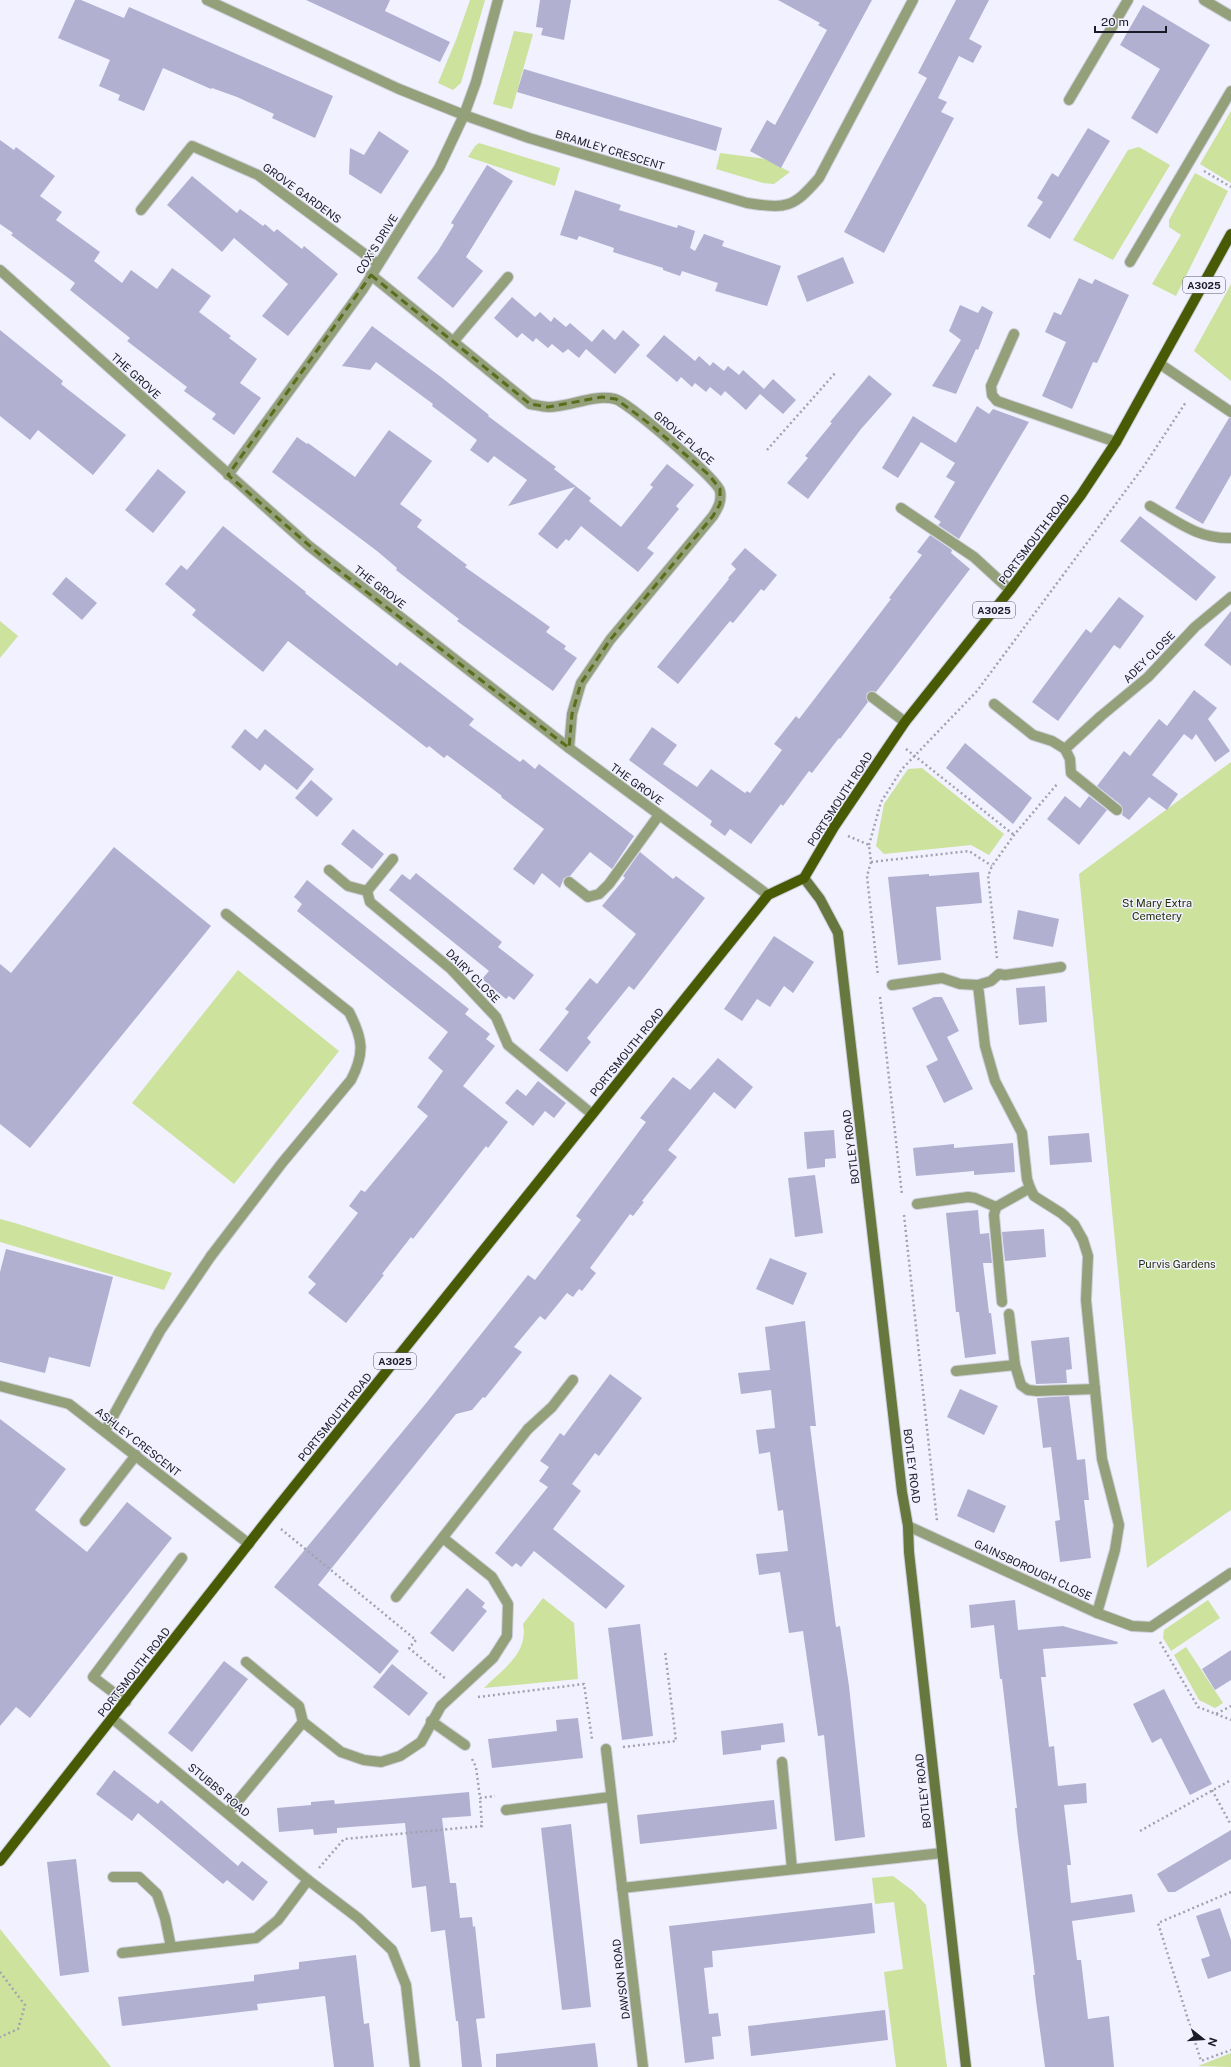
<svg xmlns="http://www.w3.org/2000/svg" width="1231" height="2067" font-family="'Public Sans',sans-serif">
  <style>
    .green { fill: #cce29d }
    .building { fill: #b2b0d1 }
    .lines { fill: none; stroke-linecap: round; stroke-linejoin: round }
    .lane-casing { stroke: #cfcfdc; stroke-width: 12 }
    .street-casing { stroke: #cfcfdc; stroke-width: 12 }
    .secondary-casing { stroke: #cfcfdc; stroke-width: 12 }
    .primary-casing { stroke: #cfcfdc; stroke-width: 12 }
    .path { stroke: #a3a3b0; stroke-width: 2.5; stroke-dasharray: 2 3; stroke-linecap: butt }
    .lane { stroke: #93a07a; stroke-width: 10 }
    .street { stroke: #93a07a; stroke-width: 10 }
    .secondary { stroke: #67783e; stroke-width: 10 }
    .primary { stroke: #485b04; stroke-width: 10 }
    .marked { fill: none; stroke: #596d1c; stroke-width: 3; stroke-dasharray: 8 5; stroke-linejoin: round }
    .labels { text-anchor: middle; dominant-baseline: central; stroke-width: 3; stroke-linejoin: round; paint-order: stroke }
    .shield { fill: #f1f1ff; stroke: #5b5a67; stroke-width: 1 }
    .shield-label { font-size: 10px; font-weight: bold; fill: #1b1a26 }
    .street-label { font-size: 11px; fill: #1b1a26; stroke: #f1f1ff }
    .park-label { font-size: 11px; fill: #263008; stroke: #f1f1ff }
  </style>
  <rect width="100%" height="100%" fill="#f1f1ff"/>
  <!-- green -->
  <g class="green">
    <polygon points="470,0 485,0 461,83 453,90 438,83 456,40"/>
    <polygon points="514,31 533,34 512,109 493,104"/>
    <polygon points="1231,111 1231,183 1200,164"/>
    <polygon points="479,143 560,168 555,186 468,157 475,146"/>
    <polygon points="1139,147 1170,165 1113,260 1073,240 1128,150"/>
    <polygon points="720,153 765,159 790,172 774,184 763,183 716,169"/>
    <polygon points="1195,173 1228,191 1176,296 1152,284 1181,235 1169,227 1169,220"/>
    <polygon points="1231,284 1231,381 1194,351"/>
    <polygon points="0,621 18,636 0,658"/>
    <polygon points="1231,762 1231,1510 1147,1568 1079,874"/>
    <polygon points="922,768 1004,834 989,855 971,845 884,854 876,846 884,804 908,769"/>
    <polygon points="238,970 339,1051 234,1184 132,1103"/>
    <polygon points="0,1219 15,1223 172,1273 164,1290 0,1242"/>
    <path d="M543 1598 574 1623 578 1679 484 1688C502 1670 529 1653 523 1624Z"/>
    <polygon points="1208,1600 1220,1618 1171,1651 1163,1638 1164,1630"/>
    <polygon points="1186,1647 1223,1703 1215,1708 1199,1700 1174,1655"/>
    <polygon points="893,1876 913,1891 926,1905 947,2067 896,2067 884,1972 903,1969 894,1902 875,1904 872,1878"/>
    <polygon points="0,1929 111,2067 0,2067"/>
    <polygon points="1231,2053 1231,2067 1198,2066"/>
  </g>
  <!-- building -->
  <g class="building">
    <polygon points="75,0 81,0 124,18 129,7 333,96 315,138 272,118 274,114 237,97 212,88 211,89 163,68 144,111 118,100 120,95 99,86 110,60 58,38"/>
    <polygon points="306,0 390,0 385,11 450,42 440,62"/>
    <polygon points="540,0 571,0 564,40 541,35 543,28 536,27"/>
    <polygon points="778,0 872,0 781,168 750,151 767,120 775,125 827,30 818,25 820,23"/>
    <polygon points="956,0 989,0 969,39 982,46 973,63 959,56 938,98 947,102 941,112 954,118 884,253 844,232 927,78 918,73"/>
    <polygon points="1143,5 1210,45 1157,134 1131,118 1160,69 1120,45"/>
    <polygon points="524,69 722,128 716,151 517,92"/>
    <polygon points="1088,128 1110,141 1050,239 1027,226 1043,202 1037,198 1052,173 1058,177"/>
    <polygon points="379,131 409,151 381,194 349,174 350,148 364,155"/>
    <polygon points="0,140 14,150 16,147 55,176 40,196 62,212 56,220 100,252 94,261 122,283 131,270 157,289 172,268 211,296 199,312 231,336 229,338 257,359 240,383 261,398 234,435 212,419 216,414 184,391 187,387 127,341 130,338 70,290 75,283 11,235 13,233 0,224"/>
    <polygon points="487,165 513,181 466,257 483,271 453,308 417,278 438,251 454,225 451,223"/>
    <polygon points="192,176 237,213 240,209 263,226 265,224 274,232 277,229 302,249 304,246 338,274 288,336 262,316 288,284 234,238 222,252 167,205"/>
    <polygon points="575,190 621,205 619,210 677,228 678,225 695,231 690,248 695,251 704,234 724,241 722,246 781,266 767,306 715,291 718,283 682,271 680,276 663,270 663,268 613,252 614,248 579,236 577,240 560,235"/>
    <polygon points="843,257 854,283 807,302 797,276"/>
    <polygon points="1079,278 1092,284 1095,279 1129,295 1097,363 1093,362 1072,409 1042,396 1066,342 1045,332 1054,312 1061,315"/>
    <polygon points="512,297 535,317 540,312 551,322 554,317 566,327 570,323 592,342 603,329 615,340 623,330 640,345 615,374 586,349 579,358 568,349 563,353 552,344 548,348 536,338 533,342 522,333 517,338 494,318"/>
    <polygon points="960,305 978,313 982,306 993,312 978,350 976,349 956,394 932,386 961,340 949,331"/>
    <polygon points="372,326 441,377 489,415 488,416 556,467 554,469 591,498 589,501 621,527 653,487 650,485 667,464 694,485 676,506 679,509 647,548 654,553 638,572 581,526 569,541 566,539 557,549 538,534 575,487 508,506 527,480 494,456 488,463 470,450 477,440 432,406 433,404 376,362 370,370 342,366"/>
    <polygon points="0,330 63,381 61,384 126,435 93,475 38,430 30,440 0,416"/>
    <polygon points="664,335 695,361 699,356 710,366 713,362 724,371 728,366 739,375 743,370 764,389 773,379 796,400 783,414 760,394 746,410 725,391 721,396 710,387 706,392 695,383 692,387 681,377 677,382 646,356"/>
    <polygon points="869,375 892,394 861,429 808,499 787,483 808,458 805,456 832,423 830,422"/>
    <polygon points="977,406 989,414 993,409 1029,422 959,539 938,525 941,522 934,517 955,482 946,477 955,463 921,442 898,478 882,468 913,416 956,443"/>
    <polygon points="1229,418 1231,418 1231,475 1203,524 1175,508"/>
    <polygon points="389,430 432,461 400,504 422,520 417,527 467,565 465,567 550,627 546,632 566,646 564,649 577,658 553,691 457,621 459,619 396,570 397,568 377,551 272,472 297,437 307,444 308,443 355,477"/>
    <polygon points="158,469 186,492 153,533 125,510"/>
    <polygon points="1140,516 1216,577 1196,601 1120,541"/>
    <polygon points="223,526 306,592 305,593 364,640 397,666 400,662 474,719 469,725 520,762 523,759 535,769 539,764 634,836 612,869 590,852 570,876 564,878 560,888 542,873 534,885 513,869 544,829 501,797 502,796 447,755 444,758 429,746 427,748 288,641 263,672 192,615 196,610 165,584 181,565 187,570"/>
    <polygon points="930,535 952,550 951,553 970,569 876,692 872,691 867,693 866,697 868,702 840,739 839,738 812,773 809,771 783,806 781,804 751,844 730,829 725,836 710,825 712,821 629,760 652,727 677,745 663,764 697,787 711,769 745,793 747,791 750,793 782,750 774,744 796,716 799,719 891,599 889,598 922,555 917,552"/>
    <polygon points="745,548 777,575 764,591 761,589 733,623 730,621 678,684 657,667 729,579 728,578 736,569 731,564"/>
    <polygon points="66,577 97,603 82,620 52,594"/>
    <polygon points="1119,597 1144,616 1120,649 1114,645 1058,721 1032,702 1086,629 1091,633"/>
    <polygon points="1231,611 1231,666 1204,645"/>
    <polygon points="1194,690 1217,708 1208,719 1230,751 1215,762 1196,734 1192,740 1184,734 1152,775 1178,794 1167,810 1149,797 1129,820 1122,815 1123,811 1121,805 1097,786 1124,751 1130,756 1159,719 1167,726"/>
    <polygon points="245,729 257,739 265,729 314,769 297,790 265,764 260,771 231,747"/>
    <polygon points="965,743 1032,798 1013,824 946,768"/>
    <polygon points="311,780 333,799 317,817 295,798"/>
    <polygon points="1065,796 1080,808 1089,796 1107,810 1079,845 1047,819"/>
    <polygon points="353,829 384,854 372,869 341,844"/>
    <polygon points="114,847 211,926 30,1148 0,1124 0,964 11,973"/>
    <polygon points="640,852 673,879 676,876 705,898 634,990 629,986 587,1038 591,1042 567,1072 539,1050 569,1012 565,1009 590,978 597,984 636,934 602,906 625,878 623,876"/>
    <polygon points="979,872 982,903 936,907 941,960 898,965 888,877 929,874 929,876"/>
    <polygon points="416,873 502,942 498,947 534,975 514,1000 509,996 506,999 482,979 489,971 389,890 402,874 410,880"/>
    <polygon points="307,880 469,1009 465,1014 490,1034 486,1039 495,1046 463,1086 508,1122 488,1148 486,1146 413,1239 411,1237 382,1274 384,1275 346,1323 308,1293 316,1284 308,1277 358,1213 349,1206 361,1190 365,1192 428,1116 417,1107 443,1071 428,1058 448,1032 297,911 302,904 294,897"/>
    <polygon points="1018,910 1059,919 1053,947 1013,939"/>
    <polygon points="774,936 814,962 793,993 784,986 770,1007 757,999 742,1021 724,1009"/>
    <polygon points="1045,986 1047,1022 1019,1025 1016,988"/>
    <polygon points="934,997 942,997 959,1031 947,1037 973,1089 944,1103 926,1066 938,1060 912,1008"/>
    <polygon points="718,1058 753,1087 735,1109 714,1092 668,1150 677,1157 642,1201 644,1202 633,1216 630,1214 590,1268 596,1273 582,1291 579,1289 573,1297 567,1293 545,1320 540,1316 514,1347 522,1352 485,1398 483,1397 472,1410 456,1414 318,1585 399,1651 380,1674 274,1587 427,1402 528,1275 535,1280 561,1246 581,1220 576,1216 646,1122 640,1118 673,1077 690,1090"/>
    <polygon points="538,1081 566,1103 554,1118 545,1111 533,1126 505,1103 517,1089 526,1096"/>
    <polygon points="834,1130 836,1158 825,1159 825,1167 807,1169 804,1132"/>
    <polygon points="1089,1133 1092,1162 1050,1165 1048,1136"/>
    <polygon points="1013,1143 1015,1172 974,1175 974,1171 916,1176 913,1148 954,1144 954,1148"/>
    <polygon points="815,1175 823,1233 795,1237 788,1178"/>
    <polygon points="978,1210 980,1234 989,1233 992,1263 983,1263 989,1313 991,1313 996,1354 965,1358 959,1312 956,1312 946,1213"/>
    <polygon points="1044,1229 1046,1257 1005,1261 1002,1232"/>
    <polygon points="6,1249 113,1277 90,1367 49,1357 45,1373 0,1362 0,1272"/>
    <polygon points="770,1258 807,1273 793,1305 756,1289"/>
    <polygon points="805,1321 816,1426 810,1426 815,1466 836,1627 840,1626 849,1686 865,1837 835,1841 824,1735 818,1736 803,1631 789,1633 780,1572 759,1575 756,1554 788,1551 783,1510 778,1511 770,1452 759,1454 756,1430 775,1428 771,1390 741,1394 738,1373 770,1370 765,1327"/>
    <polygon points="1069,1337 1072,1369 1066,1370 1067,1383 1036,1384 1031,1341"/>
    <polygon points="610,1374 642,1398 599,1456 595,1453 572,1484 581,1491 553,1529 625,1586 606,1609 534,1551 521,1567 516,1563 512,1567 495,1553 548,1487 539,1481 549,1467 540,1461 560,1433 564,1436"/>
    <polygon points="960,1389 998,1406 984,1435 947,1417"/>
    <polygon points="1069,1396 1077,1460 1085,1459 1089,1500 1084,1500 1091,1558 1060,1562 1055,1521 1060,1520 1051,1447 1043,1448 1037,1398"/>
    <polygon points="0,1419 66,1469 35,1510 87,1552 127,1502 172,1538 30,1718 16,1707 0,1726"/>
    <polygon points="968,1489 1006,1506 994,1533 957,1516"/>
    <polygon points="467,1588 485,1603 482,1607 487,1611 453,1652 430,1633"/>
    <polygon points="1015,1600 1018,1630 1063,1626 1118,1642 1117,1644 1043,1649 1046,1677 1041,1677 1049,1747 1054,1746 1058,1786 1086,1783 1087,1803 1064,1805 1071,1865 1067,1865 1071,1903 1132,1894 1135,1912 1072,1921 1077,1960 1081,1960 1088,2019 1109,2016 1114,2067 1045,2067 1036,2001 1033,1975 1035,1975 1017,1829 1015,1808 1017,1808 1002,1679 1000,1679 994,1625 971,1628 969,1605"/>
    <polygon points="640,1624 653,1736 622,1740 608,1628"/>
    <polygon points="1231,1650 1231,1680 1215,1690 1202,1669"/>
    <polygon points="224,1661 248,1679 192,1752 168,1733"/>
    <polygon points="392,1664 428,1693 409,1716 373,1687"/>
    <polygon points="1164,1689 1212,1784 1190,1795 1161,1738 1152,1743 1133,1704"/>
    <polygon points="578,1718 583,1758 492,1768 488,1739 557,1731 556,1720"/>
    <polygon points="783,1723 785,1742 761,1745 761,1750 723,1755 721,1731"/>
    <polygon points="114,1770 158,1804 161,1800 238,1866 242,1861 268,1882 253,1901 227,1880 223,1884 138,1813 132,1821 96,1794"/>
    <polygon points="469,1792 471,1816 442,1818 450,1883 456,1883 460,1918 472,1917 473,1927 475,1926 485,2018 476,2019 482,2067 462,2067 458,2021 456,2021 445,1930 431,1932 426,1886 412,1888 405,1823 337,1828 337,1833 314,1835 313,1829 279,1832 277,1808 311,1805 311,1802 334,1800 335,1804"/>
    <polygon points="774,1800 777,1829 640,1844 637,1815"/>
    <polygon points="571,1824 591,2007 562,2010 541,1828"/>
    <polygon points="1231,1830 1231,1859 1175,1892 1168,1892 1157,1874"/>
    <polygon points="76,1859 89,1972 60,1976 47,1862"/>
    <polygon points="872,1903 875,1933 712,1951 713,1967 704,1968 709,2014 718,2013 721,2036 712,2037 714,2059 685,2063 669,1926"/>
    <polygon points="1220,1908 1231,1940 1231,1971 1208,1979 1201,1959 1210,1956 1196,1916"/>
    <polygon points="356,1955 364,2024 369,2023 374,2067 334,2067 325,1996 257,2004 258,2010 122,2026 118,1997 254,1981 254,1975 299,1969 299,1962"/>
    <polygon points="885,2010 888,2040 751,2056 748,2026"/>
    <polygon points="595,2043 598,2067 496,2067 496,2054"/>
  </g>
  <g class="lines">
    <defs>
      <g id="lane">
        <polyline points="1069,100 1128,0"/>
        <polyline points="1014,334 991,386 992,395 997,401 1116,442"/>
        <polyline points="453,342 508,277"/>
        <polyline points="901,508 974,557 1010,590"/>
        <polyline points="872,697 905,722"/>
        <polyline points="569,882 588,897 599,894 609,884 659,815"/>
        <path d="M211 1256 282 1163 351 1080C365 1053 363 1039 349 1012L226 914"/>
        <polyline points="528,1429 552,1407 573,1380"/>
        <polyline points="85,1521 136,1455"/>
        <polyline points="126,1702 93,1677 182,1558"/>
      </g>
      <g id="street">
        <path d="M207 0 399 89 464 115 529 138 747 203C787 209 793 208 819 178L913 0"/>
        <polyline points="1204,0 1231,16"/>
        <polyline points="141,210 192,146 258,175 378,264"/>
        <polyline points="1130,262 1231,91"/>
        <polyline points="0,270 309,546 569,748 768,895"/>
        <path d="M371 275 530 404C536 405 543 407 548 407 571 407 592 394 615 399 628 402 717 479 720 491 722 501 718 508 713 516L610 640 581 683 572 714 569 748"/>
        <polyline points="1160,364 1231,412"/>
        <polyline points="228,475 363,289 439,168 464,115 476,82 498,0"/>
        <path d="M1150 506C1178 522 1198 539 1231 538"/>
        <polyline points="994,704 1033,735 1052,741 1065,749"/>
        <polyline points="1117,810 1071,773 1070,759 1065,749 1101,716 1148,677 1195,627 1231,597"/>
        <polyline points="329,870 348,886 367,891 370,902 451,969 496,1017 508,1045 592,1114"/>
        <polyline points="367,891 393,859"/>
        <polyline points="1061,967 1005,975 999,974 991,981 978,985 985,1046 995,1081 1022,1133 1027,1179 1030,1188 1034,1196 1061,1213 1074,1224 1083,1240 1088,1256 1086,1300 1102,1459 1119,1525 1115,1550 1097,1613"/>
        <polyline points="892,985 942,978 960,984 978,985"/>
        <polyline points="917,1204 968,1197 975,1198 996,1207 994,1215 1002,1302"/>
        <polyline points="996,1207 1030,1188"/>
        <polyline points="1009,1314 1015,1365 1021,1385 1028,1390 1037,1391 1095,1389"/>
        <polyline points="956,1371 1015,1365"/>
        <polyline points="0,1386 69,1404 249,1544"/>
        <polyline points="105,1431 160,1331 211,1256"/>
        <polyline points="908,1526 1097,1613 1132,1626 1151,1627 1231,1573"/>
        <polyline points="396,1597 528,1429"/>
        <polyline points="246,1662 299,1706 303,1722 341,1752 364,1760 381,1762 400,1756 421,1742 441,1706 493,1658 507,1636 508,1604 492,1577 443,1538"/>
        <polyline points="113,1719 308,1880 358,1918 392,1950 406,1985 415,2067"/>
        <polyline points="431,1721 465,1745"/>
        <polyline points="606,1749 643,2067"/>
        <polyline points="782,1762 792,1869"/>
        <polyline points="506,1810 610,1797"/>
        <polyline points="228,1813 303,1722"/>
        <polyline points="113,1877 139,1877 157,1894 165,1918 171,1947"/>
        <polyline points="622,1888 942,1853"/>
        <polyline points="122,1953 256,1938 278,1920 308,1880"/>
      </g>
      <polyline id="secondary" points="804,878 820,899 838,933 902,1492 908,1526 909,1552 966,2067"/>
      <polyline id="primary" points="0,1861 268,1519 768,895 804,878 834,827 905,722 1010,590 1081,495 1116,442 1231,234"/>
    </defs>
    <!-- lane casing -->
    <use href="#lane" class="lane-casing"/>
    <!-- street casing -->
    <use href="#street" class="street-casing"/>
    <!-- secondary casing -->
    <use href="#secondary" class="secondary-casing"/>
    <!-- primary casing -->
    <use href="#primary" class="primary-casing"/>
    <!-- path -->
    <g class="path">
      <polyline points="1204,171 1231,187"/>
      <polyline points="767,450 836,372"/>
      <polyline points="906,749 1014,835"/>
      <polyline points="848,836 869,845 871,862 969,851 992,866"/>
      <polyline points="869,845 881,802 902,769 977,691 1144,466 1186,402"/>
      <polyline points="871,862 867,876 878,976"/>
      <polyline points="997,958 988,876 992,866 1014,835 1058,783"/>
      <polyline points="880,997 902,1195"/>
      <polyline points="904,1215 937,1521"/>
      <polyline points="281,1529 416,1640 409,1648 446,1679"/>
      <polyline points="1160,1642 1198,1707 1216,1714 1231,1706"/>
      <polyline points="478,1697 584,1684 592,1739"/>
      <polyline points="1216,1714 1231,1720"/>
      <polyline points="623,1747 676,1741 665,1651"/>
      <polyline points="472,1759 476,1767 480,1798 495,1796"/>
      <polyline points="1212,1790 1231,1825"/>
      <polyline points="1140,1831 1231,1780"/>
      <polyline points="319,1868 344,1839 482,1826 480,1798"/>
      <polyline points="1231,1892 1158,1923 1201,2061 1231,2050"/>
      <polyline points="0,1972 25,2005 18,2029 0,2037"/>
    </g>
    <!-- lane -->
    <use href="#lane" class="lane"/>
    <!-- street -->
    <use href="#street" class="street"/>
    <!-- secondary -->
    <use href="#secondary" class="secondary"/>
    <!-- primary -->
    <use href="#primary" class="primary"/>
  </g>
  <!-- marked area -->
  <path class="marked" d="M371 275 530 404 548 407 602 397 616 399 651 425 709 475 720 489V504L713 516 610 640 581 683 572 714 569 748 333 566 228 475Z"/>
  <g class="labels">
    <!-- shield labels -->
    <g class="shield">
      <rect x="1183" y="277" width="42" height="16" rx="3"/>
      <rect x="973" y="602" width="42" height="16" rx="3"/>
      <rect x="374" y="1353" width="42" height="16" rx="3"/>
    </g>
    <g class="shield-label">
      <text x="1204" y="285">A3025</text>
      <text x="994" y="610">A3025</text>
      <text x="395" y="1361">A3025</text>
    </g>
    <!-- street labels -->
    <g class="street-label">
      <text transform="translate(610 150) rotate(17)">BRAMLEY CRESCENT</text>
      <text transform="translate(302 193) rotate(36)">GROVE GARDENS</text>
      <text transform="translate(377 244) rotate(-58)">COX'S DRIVE</text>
      <text transform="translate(136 376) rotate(42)">THE GROVE</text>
      <text transform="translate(684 438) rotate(41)">GROVE PLACE</text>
      <text transform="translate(1034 539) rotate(-53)">PORTSMOUTH ROAD</text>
      <text transform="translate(380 587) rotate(38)">THE GROVE</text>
      <text transform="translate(1149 657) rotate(-45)">ADEY CLOSE</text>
      <text transform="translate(637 784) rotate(36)">THE GROVE</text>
      <text transform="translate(840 799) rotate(-57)">PORTSMOUTH ROAD</text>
      <text transform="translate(473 976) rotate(45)">DAIRY CLOSE</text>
      <text transform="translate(627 1052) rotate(-51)">PORTSMOUTH ROAD</text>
      <text transform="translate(851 1147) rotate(-97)">BOTLEY ROAD</text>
      <text transform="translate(335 1417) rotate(-51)">PORTSMOUTH ROAD</text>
      <text transform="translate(138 1442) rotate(38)">ASHLEY CRESCENT</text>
      <text transform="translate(912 1466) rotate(83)">BOTLEY ROAD</text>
      <text transform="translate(1033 1570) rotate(25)">GAINSBOROUGH CLOSE</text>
      <text transform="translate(134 1672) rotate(-52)">PORTSMOUTH ROAD</text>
      <text transform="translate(219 1790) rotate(40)">STUBBS ROAD</text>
      <text transform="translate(923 1791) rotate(-96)">BOTLEY ROAD</text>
      <text transform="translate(621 1979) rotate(-97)">DAWSON ROAD</text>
    </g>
    <!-- park labels -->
    <g class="park-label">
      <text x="1157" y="903">St Mary Extra<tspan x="1157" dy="13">Cemetery</tspan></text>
      <text x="1177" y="1264">Purvis Gardens</text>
    </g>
  </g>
  <!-- north arrow -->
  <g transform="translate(1203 2039) rotate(107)" stroke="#f1f1ff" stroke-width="3" paint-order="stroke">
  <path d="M0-3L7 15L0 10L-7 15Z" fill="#1b1a26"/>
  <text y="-6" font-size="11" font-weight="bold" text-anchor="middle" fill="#1b1a26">N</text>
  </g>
  <!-- scale -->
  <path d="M1095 26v6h71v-6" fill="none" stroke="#1b1a26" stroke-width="2"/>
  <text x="1101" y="26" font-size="12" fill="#1b1a26" stroke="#f1f1ff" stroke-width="3" paint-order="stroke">20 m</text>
</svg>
